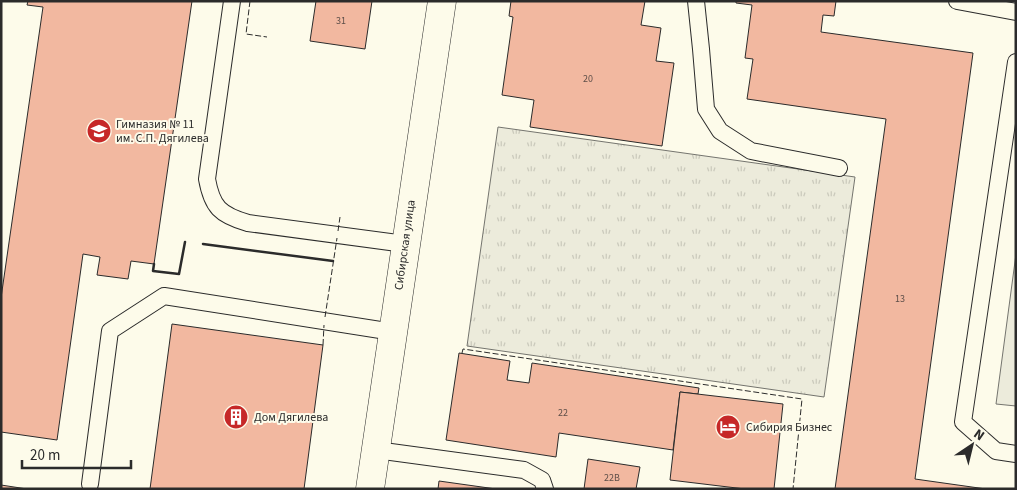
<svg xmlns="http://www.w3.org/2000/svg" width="1017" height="490" font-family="'Source Sans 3',sans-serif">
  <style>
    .park { fill: url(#park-tufts); stroke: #74746e }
    .garden { fill: #ecebdb; stroke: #74746e }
    .building { fill: #f2b8a0; stroke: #2b2b2b }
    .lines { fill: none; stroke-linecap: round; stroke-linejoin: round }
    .service-casing { stroke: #2b2b2b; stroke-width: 18 }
    .secondary-casing { stroke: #2b2b2b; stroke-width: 29 }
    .service { stroke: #fdfbea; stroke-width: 16 }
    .secondary { stroke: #fdfbea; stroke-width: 28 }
    .fence { stroke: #2b2b2b; stroke-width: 1; stroke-dasharray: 6 2.5; stroke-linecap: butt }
    .wall { stroke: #2b2b2b; stroke-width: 2.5 }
    .labels { text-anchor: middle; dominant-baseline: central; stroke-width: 4; stroke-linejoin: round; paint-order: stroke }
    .number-label { font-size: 10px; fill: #5d4e48 }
    .poi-label { font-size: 12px; fill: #2b2b2b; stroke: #fdfbea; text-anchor: start }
    .street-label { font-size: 12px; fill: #2b2b2b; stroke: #fdfbea }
  </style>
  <defs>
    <pattern id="park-tufts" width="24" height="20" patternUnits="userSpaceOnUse" patternTransform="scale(1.25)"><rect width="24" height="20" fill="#ecebdb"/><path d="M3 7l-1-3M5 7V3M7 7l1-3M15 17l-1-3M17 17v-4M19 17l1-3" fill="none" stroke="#cbcabc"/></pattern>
  </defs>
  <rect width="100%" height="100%" fill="#fdfbea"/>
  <!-- park -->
  <polygon class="park" points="498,127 855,177 824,397 467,346"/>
  <!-- garden -->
  <polygon class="garden" points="1016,254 1016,406 996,404"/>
  <!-- building -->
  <g class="building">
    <polygon points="28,1 192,1 154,264 131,261 128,279 97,275 100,257 83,254 57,440 1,432 1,298 43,7 27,5"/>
    <polygon points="316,1 372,1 365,49 310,41"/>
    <polygon points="511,1 645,1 641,25 661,28 656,61 674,63 662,146 530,127 534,100 502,95 513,17 509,16"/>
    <polygon points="736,1 836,1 834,16 823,15 821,32 973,53 915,479 986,489 835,489 886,119 747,99 753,59 745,58 752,5 736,3"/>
    <polygon points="172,324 323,345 304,489 150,489"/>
    <polygon points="459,353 510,361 507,380 529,383 532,363 699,388 698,394 680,392 673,450 559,433 556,457 446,440"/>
    <polygon points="680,392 783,404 774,489 745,489 670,480"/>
    <polygon points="588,459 640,467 636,489 584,489"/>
    <polygon points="439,481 496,489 438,489"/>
    <polygon points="1,485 27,489 1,489"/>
  </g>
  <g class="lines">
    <defs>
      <g id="service">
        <path d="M232 1 207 179C212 207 220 215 248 223L405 244"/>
        <polyline points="696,1 701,49 706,109 720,131 751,151 839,168"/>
        <polyline points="957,1 1016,12"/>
        <polyline points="1016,62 963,422 996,451 1016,454"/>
        <polyline points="376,450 524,470 542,480 545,489"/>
        <polyline points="90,484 110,331 164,296 393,332"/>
      </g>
      <polyline id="secondary" points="370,489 442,1"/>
    </defs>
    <!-- service casing -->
    <use href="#service" class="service-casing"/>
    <!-- secondary casing -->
    <use href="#secondary" class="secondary-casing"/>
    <!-- service -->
    <use href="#service" class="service"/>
    <!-- secondary -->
    <use href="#secondary" class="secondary"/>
    <!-- fence -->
    <g class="fence">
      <polyline points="250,1 246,34 267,37"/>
      <polyline points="338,231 340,217"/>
      <polyline points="325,317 337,238"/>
      <polyline points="323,345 324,325"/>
      <polyline points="462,353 463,349 802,399 793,489"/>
    </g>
    <!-- wall -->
    <g class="wall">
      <polyline points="203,244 333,261"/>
      <polyline points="154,264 153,271 179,274 185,242"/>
    </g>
  </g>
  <!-- icons -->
  <defs>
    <symbol id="school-disc" viewBox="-11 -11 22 22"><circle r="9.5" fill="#c62828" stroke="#fdfbea"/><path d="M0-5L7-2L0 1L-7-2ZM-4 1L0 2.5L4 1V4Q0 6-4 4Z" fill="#fff"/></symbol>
    <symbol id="building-disc" viewBox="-11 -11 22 22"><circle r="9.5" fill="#c62828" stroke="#fdfbea"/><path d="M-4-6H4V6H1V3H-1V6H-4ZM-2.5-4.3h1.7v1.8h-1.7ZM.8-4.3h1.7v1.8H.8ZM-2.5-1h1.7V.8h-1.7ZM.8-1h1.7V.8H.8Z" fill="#fff"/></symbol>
    <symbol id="hotel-disc" viewBox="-11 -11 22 22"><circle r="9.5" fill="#c62828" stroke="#fdfbea"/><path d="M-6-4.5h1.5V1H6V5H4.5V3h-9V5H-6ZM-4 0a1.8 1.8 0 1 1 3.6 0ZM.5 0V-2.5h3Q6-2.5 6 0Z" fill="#fff"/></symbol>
  </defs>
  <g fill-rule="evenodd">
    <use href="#school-disc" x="85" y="117" width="28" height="28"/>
    <use href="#building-disc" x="222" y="403" width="28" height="28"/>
    <use href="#hotel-disc" x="714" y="413" width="28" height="28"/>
  </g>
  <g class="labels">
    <!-- number labels -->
    <g class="number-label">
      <text x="341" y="21">31</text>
      <text x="588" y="79">20</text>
      <text x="900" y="299">13</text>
      <text x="563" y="413">22</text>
      <text x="612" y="478">22В</text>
    </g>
    <!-- poi labels -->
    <g class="poi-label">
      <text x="116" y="124">Гимназия № 11<tspan x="116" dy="14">им. С.П. Дягилева</tspan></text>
      <text x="254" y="417">Дом Дягилева</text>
      <text x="746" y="427">Сибирия Бизнес</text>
    </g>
    <!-- street labels -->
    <g class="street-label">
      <text transform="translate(405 245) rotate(-82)">Сибирская улица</text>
    </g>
  </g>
  <!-- border -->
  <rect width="1017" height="490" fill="none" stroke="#2b2b2b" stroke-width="5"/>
  <!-- north arrow -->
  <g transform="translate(972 445) rotate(35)" stroke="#fdfbea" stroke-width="4" paint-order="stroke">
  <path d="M0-4L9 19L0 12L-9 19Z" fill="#2b2b2b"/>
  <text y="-8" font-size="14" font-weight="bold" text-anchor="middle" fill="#2b2b2b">N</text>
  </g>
  <!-- scale -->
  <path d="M22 460v8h109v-8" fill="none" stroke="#2b2b2b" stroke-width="2.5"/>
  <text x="30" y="460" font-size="15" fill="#2b2b2b" stroke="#fdfbea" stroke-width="4" paint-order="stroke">20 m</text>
</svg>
